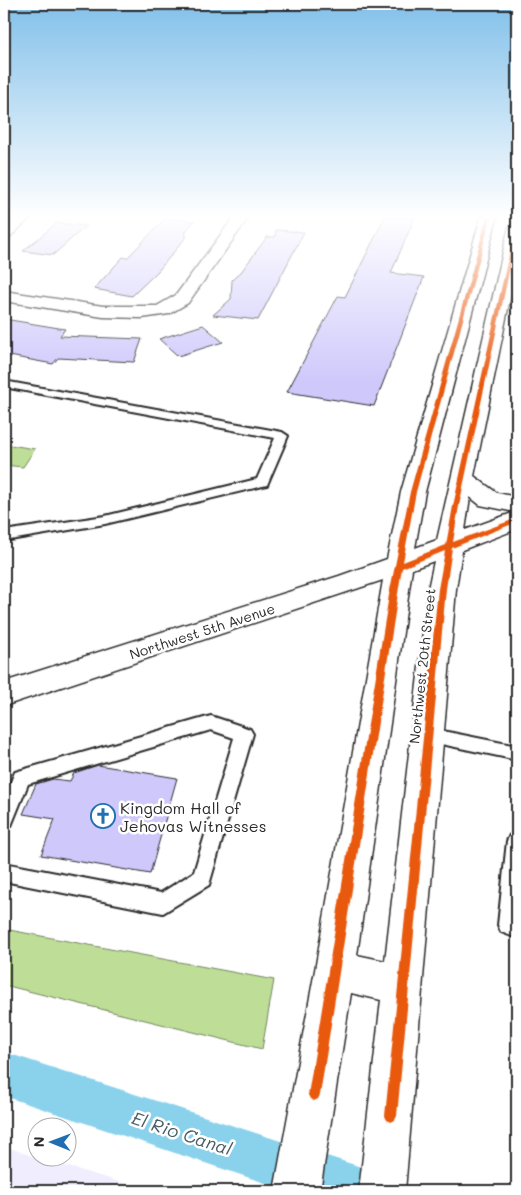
<svg xmlns="http://www.w3.org/2000/svg" width="521" height="1195" font-family="Mali,sans-serif">
  <style>
    .built { fill: #f0eefe }
    .green { fill: #bede97; stroke: #748461 }
    .lines { fill: none; stroke-linecap: round; stroke-linejoin: round }
    .canal { fill: #8ad2ec; fill-rule: evenodd }
    .building { fill: #cec8fb; stroke: #2b2b2b }
    .service-casing { stroke: #2b2b2b; stroke-width: 4 }
    .minor-casing { stroke: #2b2b2b; stroke-width: 3 }
    .tertiary-casing { stroke: #2b2b2b; stroke-width: 3 }
    .service { fill: #fff; fill-rule: evenodd }
    .minor { fill: #fff; fill-rule: evenodd }
    .tertiary { fill: #fff; fill-rule: evenodd }
    .cycleway-casing { stroke: #fff; stroke-width: 3 }
    .cycleway { fill: #e8590c; fill-rule: evenodd }
    .labels { text-anchor: middle; dominant-baseline: central; stroke-width: 5; stroke-linejoin: round; paint-order: stroke }
    .street-label { font-size: 14px; fill: #2b2b2b; stroke: #fff }
    .near-poi-label { font-size: 16px; fill: #2b2b2b; stroke: #fff; text-anchor: start }
    .near-water-label { font-size: 18px; font-style: italic; fill: #485d65; stroke: #fff }
  </style>
  <rect width="100%" height="100%" fill="#fff"/>
  <filter id="ink" filterUnits="userSpaceOnUse"><feTurbulence type="fractalNoise" baseFrequency=".02" numOctaves="2"/><feDisplacementMap in="SourceGraphic" scale="10" xChannelSelector="R" yChannelSelector="G"/><feConvolveMatrix kernelMatrix="1 2 1 2 8 2 1 2 1" color-interpolation-filters="sRGB"/></filter>
  <g filter="url(#ink)">
    <!-- built -->
    <polygon class="built" points="4,1146 38,1158 151,1191 4,1191"/>
    <!-- green -->
    <g class="green">
      <polygon points="4,444 35,449 23,467 4,465"/>
      <polygon points="4,929 274,980 262,1049 4,985"/>
    </g>
    <g class="lines">
      <!-- canal -->
      <polygon class="canal" points="4,1052 361,1167 378,1174 385,1191 289,1191 4,1096"/>
    </g>
    <!-- building -->
    <g class="building">
      <polygon points="385,217 415,217 391,273 424,277 374,406 287,392 338,296 345,297"/>
      <polygon points="166,218 194,221 185,232 187,232 184,235 187,236 158,271 132,296 94,289 123,257 127,258"/>
      <polygon points="57,223 86,226 53,255 23,251"/>
      <polygon points="276,230 304,232 258,320 213,315 231,299 232,280 241,272 267,237 275,237"/>
      <polygon points="4,319 65,329 60,336 142,339 134,362 58,358 53,364 4,355"/>
      <polygon points="203,325 223,342 178,356 159,339"/>
      <polygon points="98,765 177,778 150,874 41,855 55,819 23,814 36,784 53,779 70,781 74,773"/>
    </g>
    <g class="lines">
      <defs>
        <g id="service">
          <polygon points="4,381 282,432 288,436 267,485 105,524 4,541 4,531 105,516 257,479 275,438 4,387"/>
          <polygon points="211,716 250,729 253,734 209,885 163,913 4,881 4,863 161,893 194,872 234,738 211,730 28,784 11,826 4,828 4,798 15,772"/>
          <polygon points="428,728 517,746 517,760 422,740 419,735 422,730"/>
          <polygon points="517,832 517,938 501,932 498,925 507,841 510,835"/>
        </g>
        <g id="minor">
          <polygon points="14,217 31,217 10,237 4,239 4,226"/>
          <polygon points="234,217 249,217 188,303 169,314 142,318 103,317 4,301 4,291 103,306 157,306 176,295"/>
        </g>
        <path id="tertiary" d="M481 217H497L425 492 415 548 437 540 509 226 517 221V264L474 476 497 493 517 497V529L462 550 456 589 405 1191H359L381 1000 351 993 320 1191H274L315 970 383 580 4 706V682L339 576 387 559 401 492ZM470 497 480 505 515 512 465 530ZM434 561 428 589 385 961 357 955 412 569Z"/>
      </defs>
      <!-- service casing -->
      <use href="#service" class="service-casing"/>
      <!-- minor casing -->
      <use href="#minor" class="minor-casing"/>
      <!-- tertiary casing -->
      <use href="#tertiary" class="tertiary-casing"/>
      <!-- service -->
      <use href="#service" class="service"/>
      <!-- minor -->
      <use href="#minor" class="minor"/>
      <!-- tertiary -->
      <use href="#tertiary" class="tertiary"/>
      <defs>
        <polygon id="cycleway" points="487,217 491,217 416,492 403,562 446,545 453,506 515,226 517,225 517,235 459,506 453,542 517,518 517,522 452,548 446,589 397,1116 395,1120 391,1122 387,1120 385,1116 438,589 445,551 402,568 320,1095 318,1099 314,1101 310,1099 308,1095 389,595 410,492"/>
      </defs>
      <!-- cycleway casing -->
      <use href="#cycleway" class="cycleway-casing"/>
      <!-- cycleway -->
      <use href="#cycleway" class="cycleway"/>
    </g>
  </g>
  <!-- sky -->
  <linearGradient id="sky" x2="0" y2="1"><stop stop-color="#82c0ea"/><stop offset="0.56" stop-color="#fff"/><stop offset="1" stop-color="#fff" stop-opacity="0"/></linearGradient>
  <rect width="521" height="385" fill="url(#sky)"/>
  <!-- icons -->
  <defs>
    <symbol id="church-ring" viewBox="-11 -11 22 22"><circle r="9.5" fill="#fff" stroke="#1f6fb2" stroke-width="1.5"/><path d="M-1.2-6h2.4v3.5h3.3v2.4h-3.3V6h-2.4V-.1h-3.3v-2.4h3.3Z" fill="#1f6fb2"/></symbol>
  </defs>
  <g fill-rule="evenodd">
    <use href="#church-ring" x="89" y="802" width="28" height="28"/>
  </g>
  <g class="labels">
    <!-- street labels -->
    <g class="street-label">
      <text transform="translate(202 631) rotate(-18)">Northwest 5th Avenue</text>
      <text transform="translate(422 666) rotate(-84)">Northwest 20th Street</text>
    </g>
    <!-- near-poi labels -->
    <g class="near-poi-label">
      <text x="120" y="807">Kingdom Hall of<tspan x="120" dy="18">Jehovas Witnesses</tspan></text>
    </g>
    <!-- near-water labels -->
    <g class="near-water-label">
      <text transform="translate(182 1133) rotate(18)">El Rio Canal</text>
    </g>
  </g>
  <!-- margin -->
  <rect width="521" height="1195" fill="none" stroke="#fff" stroke-width="20"/>
  <rect x="10" y="10" width="501" height="1175" fill="none" stroke="#2b2b2b" stroke-width="2" filter="url(#ink)"/>
  <!-- north arrow -->
  <g transform="translate(52 1142) rotate(271)"><circle r="24" fill="#ffffff" stroke="#aaaaaa"/>
  <path d="M0-4L9 19L0 12L-9 19Z" fill="#1f6fb2"/>
  <text y="-8" font-size="14" font-weight="bold" text-anchor="middle" fill="#2b2b2b">N</text>
  </g>
</svg>
